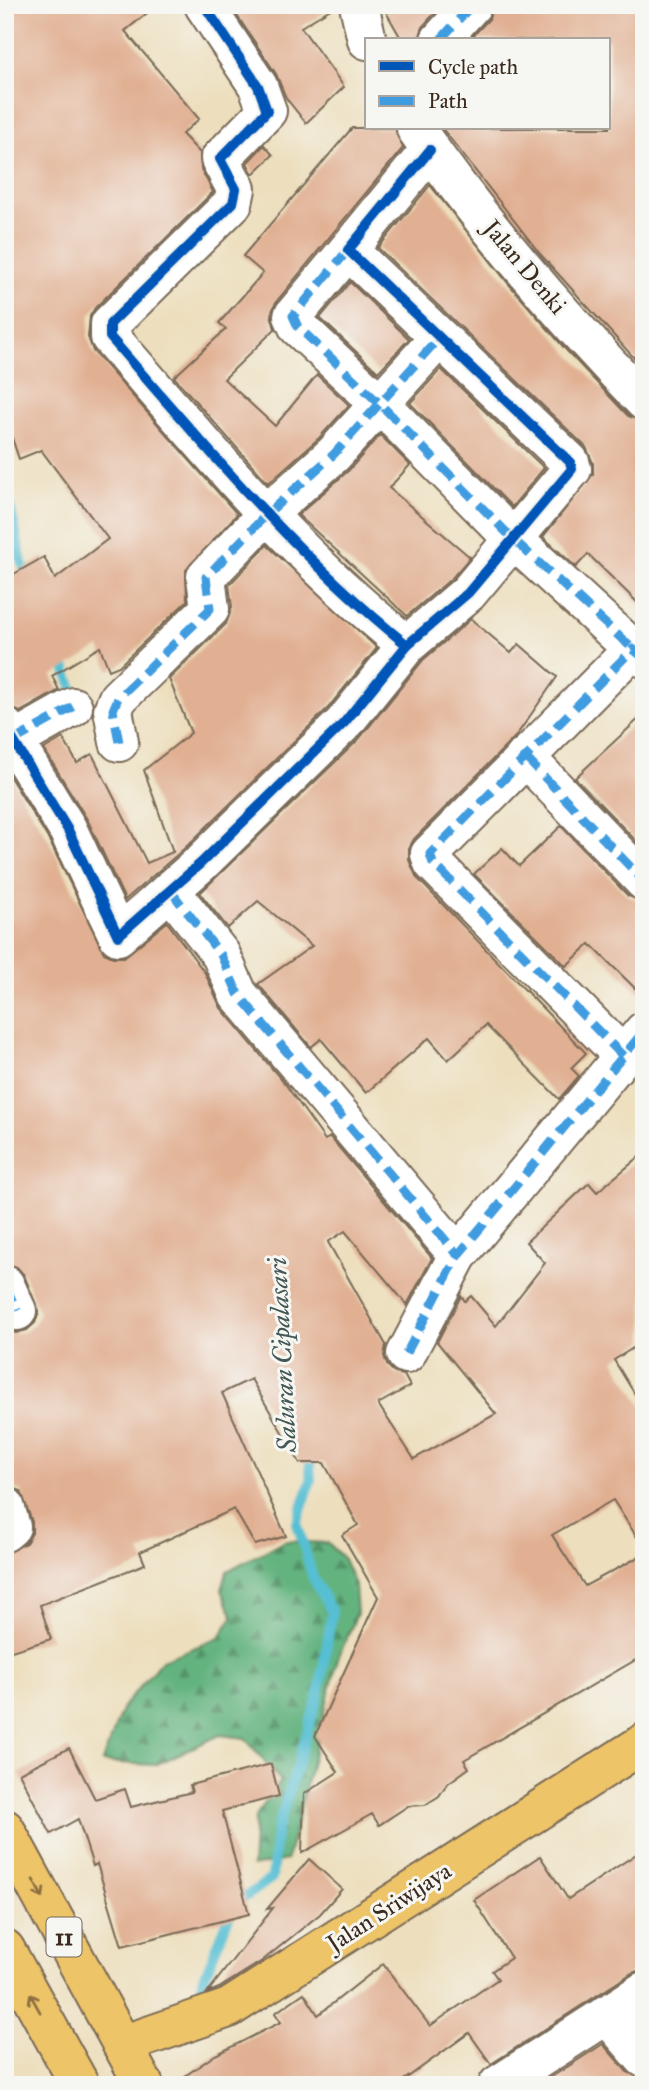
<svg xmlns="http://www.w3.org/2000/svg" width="649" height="2090" font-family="'IM FELL Great Primer',serif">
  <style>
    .forest { fill: url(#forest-firs); stroke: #4f6e4e; stroke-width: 2 }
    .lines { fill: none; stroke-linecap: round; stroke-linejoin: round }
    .stream { stroke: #56bfd3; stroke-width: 10 }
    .building { fill: #e1b093 }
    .minor-casing { stroke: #796956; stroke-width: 42 }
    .major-casing { stroke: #796956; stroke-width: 42 }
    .highway-casing { stroke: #796956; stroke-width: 42 }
    .minor { stroke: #fff; stroke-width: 38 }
    .major { stroke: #eec469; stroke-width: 38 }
    .highway { stroke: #eec469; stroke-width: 38 }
    .quiet { stroke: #3f9ce0; stroke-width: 9; stroke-dasharray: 18 9; stroke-linecap: butt }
    .cycleway-casing { stroke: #f6f6f2; stroke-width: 15 }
    .cycleway { stroke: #0057b8; stroke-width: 10 }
    .oneway { stroke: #8c6f40 }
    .labels { text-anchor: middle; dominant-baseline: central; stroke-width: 6; stroke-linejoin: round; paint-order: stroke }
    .shield { fill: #f6f6f2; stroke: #73675e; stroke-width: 2 }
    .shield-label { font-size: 23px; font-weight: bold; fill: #3b2a1e }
    .street-label { font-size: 24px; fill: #3b2a1e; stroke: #f6f6f2 }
    .water-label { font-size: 26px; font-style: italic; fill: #435754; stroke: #f6f6f2 }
  </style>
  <defs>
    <pattern id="forest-firs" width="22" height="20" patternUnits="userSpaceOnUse" patternTransform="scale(1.75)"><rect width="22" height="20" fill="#63b37f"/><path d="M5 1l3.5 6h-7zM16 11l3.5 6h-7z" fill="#539267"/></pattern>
  </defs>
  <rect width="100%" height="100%" fill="#f6f6f2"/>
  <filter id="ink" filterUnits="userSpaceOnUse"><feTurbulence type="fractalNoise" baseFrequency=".0143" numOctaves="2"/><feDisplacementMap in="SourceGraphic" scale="14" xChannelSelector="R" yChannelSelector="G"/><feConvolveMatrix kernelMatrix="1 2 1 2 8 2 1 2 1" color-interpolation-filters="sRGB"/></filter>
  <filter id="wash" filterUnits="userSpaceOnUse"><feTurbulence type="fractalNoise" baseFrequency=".00686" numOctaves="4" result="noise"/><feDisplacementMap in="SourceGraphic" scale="28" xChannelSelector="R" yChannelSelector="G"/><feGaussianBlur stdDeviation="1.57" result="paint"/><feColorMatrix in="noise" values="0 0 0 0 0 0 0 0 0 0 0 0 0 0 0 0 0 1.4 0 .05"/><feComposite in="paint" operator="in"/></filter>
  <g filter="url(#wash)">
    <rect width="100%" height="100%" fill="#eddfbe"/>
    <!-- forest -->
    <polygon class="forest" points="285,1541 328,1543 344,1559 355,1585 357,1614 338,1658 287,1860 252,1867 255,1817 281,1781 245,1738 220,1735 155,1765 102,1762 123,1707 162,1660 219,1638 233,1617 222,1590 227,1571"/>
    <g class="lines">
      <!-- stream -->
      <g class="stream">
        <polyline points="5,481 22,563 29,580"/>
        <polyline points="61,656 77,700"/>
        <polyline points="201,1985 234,1905 272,1878 276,1833 319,1694 332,1612 313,1578 297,1523 311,1481 309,1449"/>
      </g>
    </g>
    <g id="blocks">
      <!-- building -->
      <g class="building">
        <polygon points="5,5 157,5 125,31 199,119 182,134 200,153 201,169 213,192 95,308 90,316 88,337 93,351 237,514 186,570 187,601 119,666 109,670 100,647 52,676 59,690 20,712 5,705 5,579 44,557 55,579 108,539 41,450 19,459 5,417"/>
        <polygon points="230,5 337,5 301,27 344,87 306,123 286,98 276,74"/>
        <polygon points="382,5 442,5 423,26 419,40 402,40"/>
        <polygon points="493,5 644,5 644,369 541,255 442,128 609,128 609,40 469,40 489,19"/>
        <polygon points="352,128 395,128 403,148 276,302 271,314 275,329 224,379 275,426 317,375 349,405 319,438 268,483 174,377 226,329 219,323 263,273 243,256"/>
        <polygon points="264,145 273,155 253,174 247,163"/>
        <polygon points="430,185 508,283 567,351 628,416 644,422 644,609 588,554 576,567 543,537 593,474 593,463 586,447 378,248"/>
        <polygon points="350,282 409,339 378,372 320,318"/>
        <polygon points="441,369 544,468 512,507 410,403"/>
        <polygon points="380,435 410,465 389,488 470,557 452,578 407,616 298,515 349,470"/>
        <polygon points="267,545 377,648 328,708 186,847 125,900 88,821 44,749 63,738 77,763 92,754 147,863 173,852 144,770 191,733 169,679 226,624 232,607 229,585"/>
        <polygon points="471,619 511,653 519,644 557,677 516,736 414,839 409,848 409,860 417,878 586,1053 571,1068 579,1076 559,1099 486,1025 448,1060 429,1038 366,1093 321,1039 311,1047 258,984 312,946 258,901 228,928 200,893 359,739 423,660"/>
        <polygon points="644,714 644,849 575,778"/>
        <polygon points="5,769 49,840 104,953 113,957 124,957 167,922 205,973 221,1008 286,1085 325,1140 330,1137 432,1258 407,1305 345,1231 328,1242 386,1345 384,1356 387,1365 395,1373 404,1375 410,1386 378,1404 414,1459 496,1414 437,1342 461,1296 465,1301 471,1296 496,1326 545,1263 526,1242 589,1183 597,1192 644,1153 644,1341 614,1360 644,1409 644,1548 613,1500 552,1535 585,1586 644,1554 644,1655 464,1760 469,1768 447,1784 439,1796 425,1805 408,1806 379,1825 372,1814 302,1853 304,1794 338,1772 315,1736 378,1597 342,1535 358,1525 324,1463 300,1463 251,1379 222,1393 286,1536 255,1545 234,1509 140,1552 145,1564 40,1605 51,1639 5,1653 5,1553 26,1543 32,1533 32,1522 21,1491 5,1485 5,1329 16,1333 27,1330 35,1323 39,1312 24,1275 17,1267 5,1263"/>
        <polygon points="561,826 628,896 644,902 644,997 590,944 566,966 474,874 502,848 519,866"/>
        <polygon points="69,1748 95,1799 125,1789 131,1807 192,1792 190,1785 271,1764 279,1796 222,1811 249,1914 122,1946 97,1864 93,1866 78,1819 51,1834 19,1773"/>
        <polygon points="644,1849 644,1969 632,1973 491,2064 469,2033 397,2085 172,2085 215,2055 281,2022 275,2013 304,1993 318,2015 383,1964 430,2026 498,1979 492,1971 511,1958 474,1900 540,1856 568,1899"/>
        <polygon points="309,1859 342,1889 320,1914 262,1961 219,1988 207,1993 273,1908 267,1909"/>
        <polygon points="603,2044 627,2072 644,2079 644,2085 539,2085"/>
      </g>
    </g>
  </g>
  <g filter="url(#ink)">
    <use href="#blocks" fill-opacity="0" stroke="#796956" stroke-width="2"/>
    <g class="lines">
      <defs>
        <g id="minor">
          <path d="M204 5 258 86 267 111 220 159 236 189 233 203 110 324V337C203 444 296 556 407 645"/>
          <polyline points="359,5 367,40"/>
          <polyline points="440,40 472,5"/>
          <path d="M416 129C482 224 563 318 644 401"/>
          <polyline points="348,250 293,316 298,327 380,404 514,540 633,649"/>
          <polyline points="5,727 68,830 118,936 201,863 344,723 407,645 468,593 572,469 570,462 348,250 430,150"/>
          <polyline points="13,741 73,707"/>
          <polyline points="119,742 113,710 118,698 210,609 206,577 268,513 334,454 439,338"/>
          <polyline points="525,757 644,881"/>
          <polyline points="170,890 221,955 238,994 458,1255"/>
          <polyline points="623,1056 433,863 430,854 633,649 644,658"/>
          <polyline points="5,1285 17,1311"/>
          <polyline points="406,1354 458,1255 644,1031"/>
          <polyline points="5,1506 11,1527 5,1532"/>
          <polyline points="607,2015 644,2058"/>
          <polyline points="498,2085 644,1991"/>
        </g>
        <polyline id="major" points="122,2045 229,2008 644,1743"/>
        <g id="highway">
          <polyline points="5,1829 144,2085"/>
          <polyline points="5,1949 80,2085"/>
        </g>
      </defs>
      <!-- minor casing -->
      <use href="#minor" class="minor-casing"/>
      <!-- major casing -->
      <use href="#major" class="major-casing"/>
      <!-- highway casing -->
      <use href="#highway" class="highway-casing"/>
      <!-- minor -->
      <use href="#minor" class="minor"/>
      <!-- major -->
      <use href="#major" class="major"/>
      <!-- highway -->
      <use href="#highway" class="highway"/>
      <!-- quiet -->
      <g class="quiet">
        <polyline points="440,40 472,5"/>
        <polyline points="348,250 293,316 298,327 380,404 514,540 633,649"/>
        <polyline points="13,741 73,707"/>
        <polyline points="119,742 113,710 118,698 210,609 206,577 268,513 334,454 439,338"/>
        <polyline points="525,757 644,881"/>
        <polyline points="170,890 221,955 238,994 458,1255"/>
        <polyline points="623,1056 433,863 430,854 633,649 644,658"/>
        <polyline points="5,1285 17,1311"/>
        <polyline points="406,1354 458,1255 644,1031"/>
        <polyline points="5,1506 11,1527 5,1532"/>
      </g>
      <defs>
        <g id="cycleway">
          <path d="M204 5 258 86 267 111 220 159 236 189 233 203 110 324V337C203 444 296 556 407 645"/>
          <polyline points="5,727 68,830 118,936 201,863 344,723 407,645 468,593 572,469 570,462 348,250 430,150"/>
        </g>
      </defs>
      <!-- cycleway casing -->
      <use href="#cycleway" class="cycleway-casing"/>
      <!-- cycleway -->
      <use href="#cycleway" class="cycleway"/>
    </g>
    <!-- one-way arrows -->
    <defs><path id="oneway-shaft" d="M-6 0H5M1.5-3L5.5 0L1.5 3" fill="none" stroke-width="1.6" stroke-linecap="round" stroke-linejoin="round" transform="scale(1.75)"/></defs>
    <g class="oneway">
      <use href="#oneway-shaft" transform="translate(38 1889) rotate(62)"/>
      <use href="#oneway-shaft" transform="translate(35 2003) rotate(-119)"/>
    </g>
  </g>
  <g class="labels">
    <!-- shield labels -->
    <rect class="shield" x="46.5" y="1917.5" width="35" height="39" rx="5"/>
    <g class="shield-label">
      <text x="64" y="1937">11</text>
    </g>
    <!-- street labels -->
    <g class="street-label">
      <text transform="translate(525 267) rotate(50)">Jalan Denki</text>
      <text transform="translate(389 1907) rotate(-33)">Jalan Sriwijaya</text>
    </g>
    <!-- water labels -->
    <g class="water-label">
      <text transform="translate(282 1355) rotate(-93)">Saluran Cipalasari</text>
    </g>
  </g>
  <!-- margin -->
  <rect width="649" height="2090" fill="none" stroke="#f6f6f2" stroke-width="28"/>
  <!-- legend -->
  <rect x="365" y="38" width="245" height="91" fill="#f6f6f2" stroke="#aba49d" stroke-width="2"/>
  <rect x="379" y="61" width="35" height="10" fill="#0057b8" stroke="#aba49d" stroke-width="2"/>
  <text x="428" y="74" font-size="21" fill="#3b2a1e">Cycle path</text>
  <rect x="379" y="96" width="35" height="10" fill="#3f9ce0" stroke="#aba49d" stroke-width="2"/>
  <text x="428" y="108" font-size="21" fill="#3b2a1e">Path</text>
</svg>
